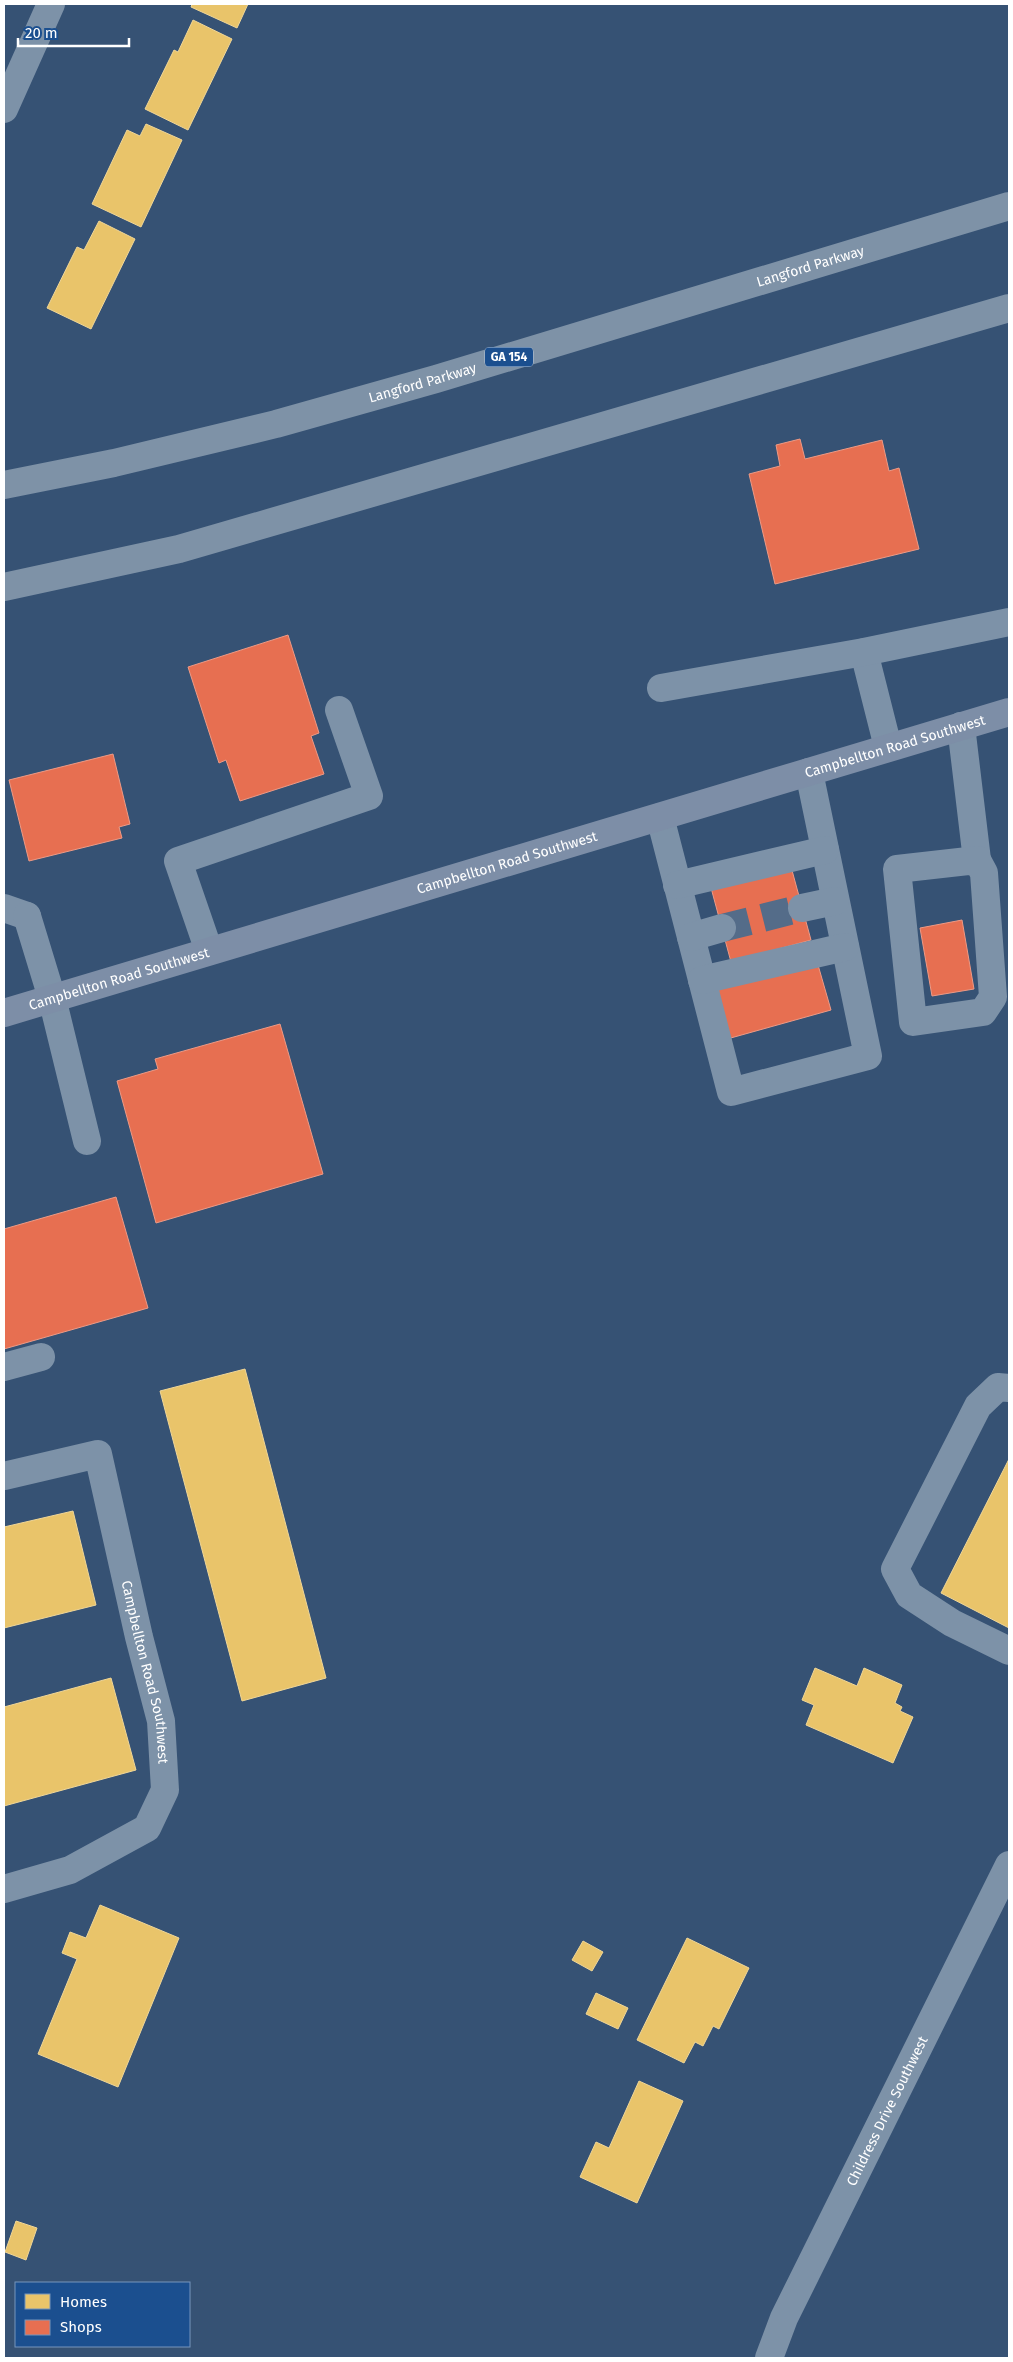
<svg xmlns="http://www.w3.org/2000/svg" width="1013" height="2362" font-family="'Fira Sans',sans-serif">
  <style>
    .homes { fill: #e9c46a; stroke: #f0d697 }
    .shops { fill: #e76f51; stroke: #ee9a85 }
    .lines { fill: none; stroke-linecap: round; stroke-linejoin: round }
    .minor-tunnel { stroke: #546c89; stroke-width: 28; stroke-dasharray: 28 14; stroke-linecap: butt }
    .minor { stroke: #7d92a8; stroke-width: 28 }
    .major { stroke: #7d8ea7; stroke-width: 28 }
    .highway { stroke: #7e92a7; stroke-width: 28 }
    .labels { text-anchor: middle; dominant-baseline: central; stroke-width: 5; stroke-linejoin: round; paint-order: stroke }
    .shield { fill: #1b4f8f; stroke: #bbcadd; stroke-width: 1 }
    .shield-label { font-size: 12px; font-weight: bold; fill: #fff }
    .street-label { font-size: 14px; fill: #fff; stroke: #1b4f8f }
  </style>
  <rect width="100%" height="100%" fill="#365274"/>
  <!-- homes -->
  <g class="homes">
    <polygon points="192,4 248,4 237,28 191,7"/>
    <polygon points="193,20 232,39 188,130 145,109 174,50 178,52"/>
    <polygon points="146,124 182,140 141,227 92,204 127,130 140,136"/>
    <polygon points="99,221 135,239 91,329 47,308 77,247 84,250"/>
    <polygon points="245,1369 326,1678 242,1701 160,1391"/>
    <polygon points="1009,1459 1009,1628 941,1593"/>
    <polygon points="73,1511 96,1605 4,1628 4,1527"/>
    <polygon points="815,1668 857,1686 864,1668 902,1685 895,1703 902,1707 900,1711 913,1717 893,1763 806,1725 814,1705 802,1700"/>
    <polygon points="111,1678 136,1770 4,1806 4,1707"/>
    <polygon points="100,1905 179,1938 118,2087 38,2054 77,1959 62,1953 70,1932 86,1938"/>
    <polygon points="687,1938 749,1968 719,2029 713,2026 703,2046 695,2042 684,2063 637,2040"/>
    <polygon points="583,1941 603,1952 592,1971 572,1960"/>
    <polygon points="596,1993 628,2008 618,2029 586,2014"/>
    <polygon points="639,2081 683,2101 637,2203 580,2177 596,2142 609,2148"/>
    <polygon points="16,2221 37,2228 26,2260 5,2252"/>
  </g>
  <!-- shops -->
  <g class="shops">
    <polygon points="800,439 805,459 882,440 889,471 899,468 919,549 775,584 749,474 780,466 776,445"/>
    <polygon points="288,635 319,733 311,736 324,774 240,801 226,760 219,763 188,667"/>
    <polygon points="113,754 130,824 119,827 122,838 29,861 9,780"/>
    <polygon points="790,863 811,940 731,962 710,884"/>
    <polygon points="962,920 974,989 932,996 920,928"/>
    <polygon points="816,958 831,1010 720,1041 705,988"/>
    <polygon points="280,1024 323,1174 156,1223 117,1081 158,1069 155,1059"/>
    <polygon points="116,1197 148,1308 4,1349 4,1229"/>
  </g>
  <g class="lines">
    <!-- minor-tunnel -->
    <polyline class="minor-tunnel" points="722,928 802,908"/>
    <!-- minor -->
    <g class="minor">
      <polyline points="4,109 51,4"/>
      <polyline points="864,652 888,747"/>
      <polyline points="661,688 864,652 1009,622"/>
      <polyline points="961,726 977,860"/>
      <polyline points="660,817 731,1092 868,1056 809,772"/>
      <polygon points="977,860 984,873 993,997 983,1012 913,1022 897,869"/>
      <polyline points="677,885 825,850"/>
      <polyline points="4,908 27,916"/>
      <polyline points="802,908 835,901"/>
      <polyline points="27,916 52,998 87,1141"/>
      <polyline points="691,937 722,928"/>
      <polyline points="209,951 178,861 369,796 339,710"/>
      <polyline points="702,980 845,947"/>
      <polyline points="4,1367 41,1357"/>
      <polyline points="1009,1388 998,1387 978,1406 895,1569 909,1595 952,1623 1009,1651"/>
      <path id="s1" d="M4 1476 98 1454 139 1637 161 1721 165 1790 147 1828 70 1870 4 1889"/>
      <path id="s2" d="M769 2358 784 2318 1009 1865"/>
    </g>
    <!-- major -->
    <path class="major" id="s3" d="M4 1013 1009 712"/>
    <!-- highway -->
    <g class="highway">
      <path id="s4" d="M4 485 114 463 276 424 436 379 1009 206"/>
      <polyline points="4,587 179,549 1009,308"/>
    </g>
  </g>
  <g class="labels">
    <!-- shield labels -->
    <rect class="shield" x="485" y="347.5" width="48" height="19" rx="4"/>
    <g class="shield-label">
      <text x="509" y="357">GA 154</text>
    </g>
    <!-- street labels -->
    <g class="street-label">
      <text stroke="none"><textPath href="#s4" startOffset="836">Langford Parkway</textPath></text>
      <text stroke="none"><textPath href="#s4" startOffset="431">Langford Parkway</textPath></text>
      <text stroke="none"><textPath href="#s3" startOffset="930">Campbellton Road Southwest</textPath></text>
      <text stroke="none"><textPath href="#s3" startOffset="525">Campbellton Road Southwest</textPath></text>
      <text stroke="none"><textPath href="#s3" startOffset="120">Campbellton Road Southwest</textPath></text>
      <text stroke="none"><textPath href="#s1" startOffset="320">Campbellton Road Southwest</textPath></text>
      <text stroke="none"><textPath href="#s2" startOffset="274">Childress Drive Southwest</textPath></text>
    </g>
  </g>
  <!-- border -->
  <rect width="1013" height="2362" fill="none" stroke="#ffffff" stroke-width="10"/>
  <!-- legend -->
  <rect x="15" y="2282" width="175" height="65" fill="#1b4f8f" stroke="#7695bc"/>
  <rect x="25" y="2294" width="25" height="15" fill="#e9c46a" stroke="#7695bc"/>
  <text x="60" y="2307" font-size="15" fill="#ffffff">Homes</text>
  <rect x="25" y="2320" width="25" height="15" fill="#e76f51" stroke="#7695bc"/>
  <text x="60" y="2332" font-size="15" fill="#ffffff">Shops</text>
  <!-- scale -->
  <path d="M18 38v8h111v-8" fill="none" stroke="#ffffff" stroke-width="2.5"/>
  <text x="25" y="38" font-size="15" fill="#ffffff" stroke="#1b4f8f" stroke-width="4" paint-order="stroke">20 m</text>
</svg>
